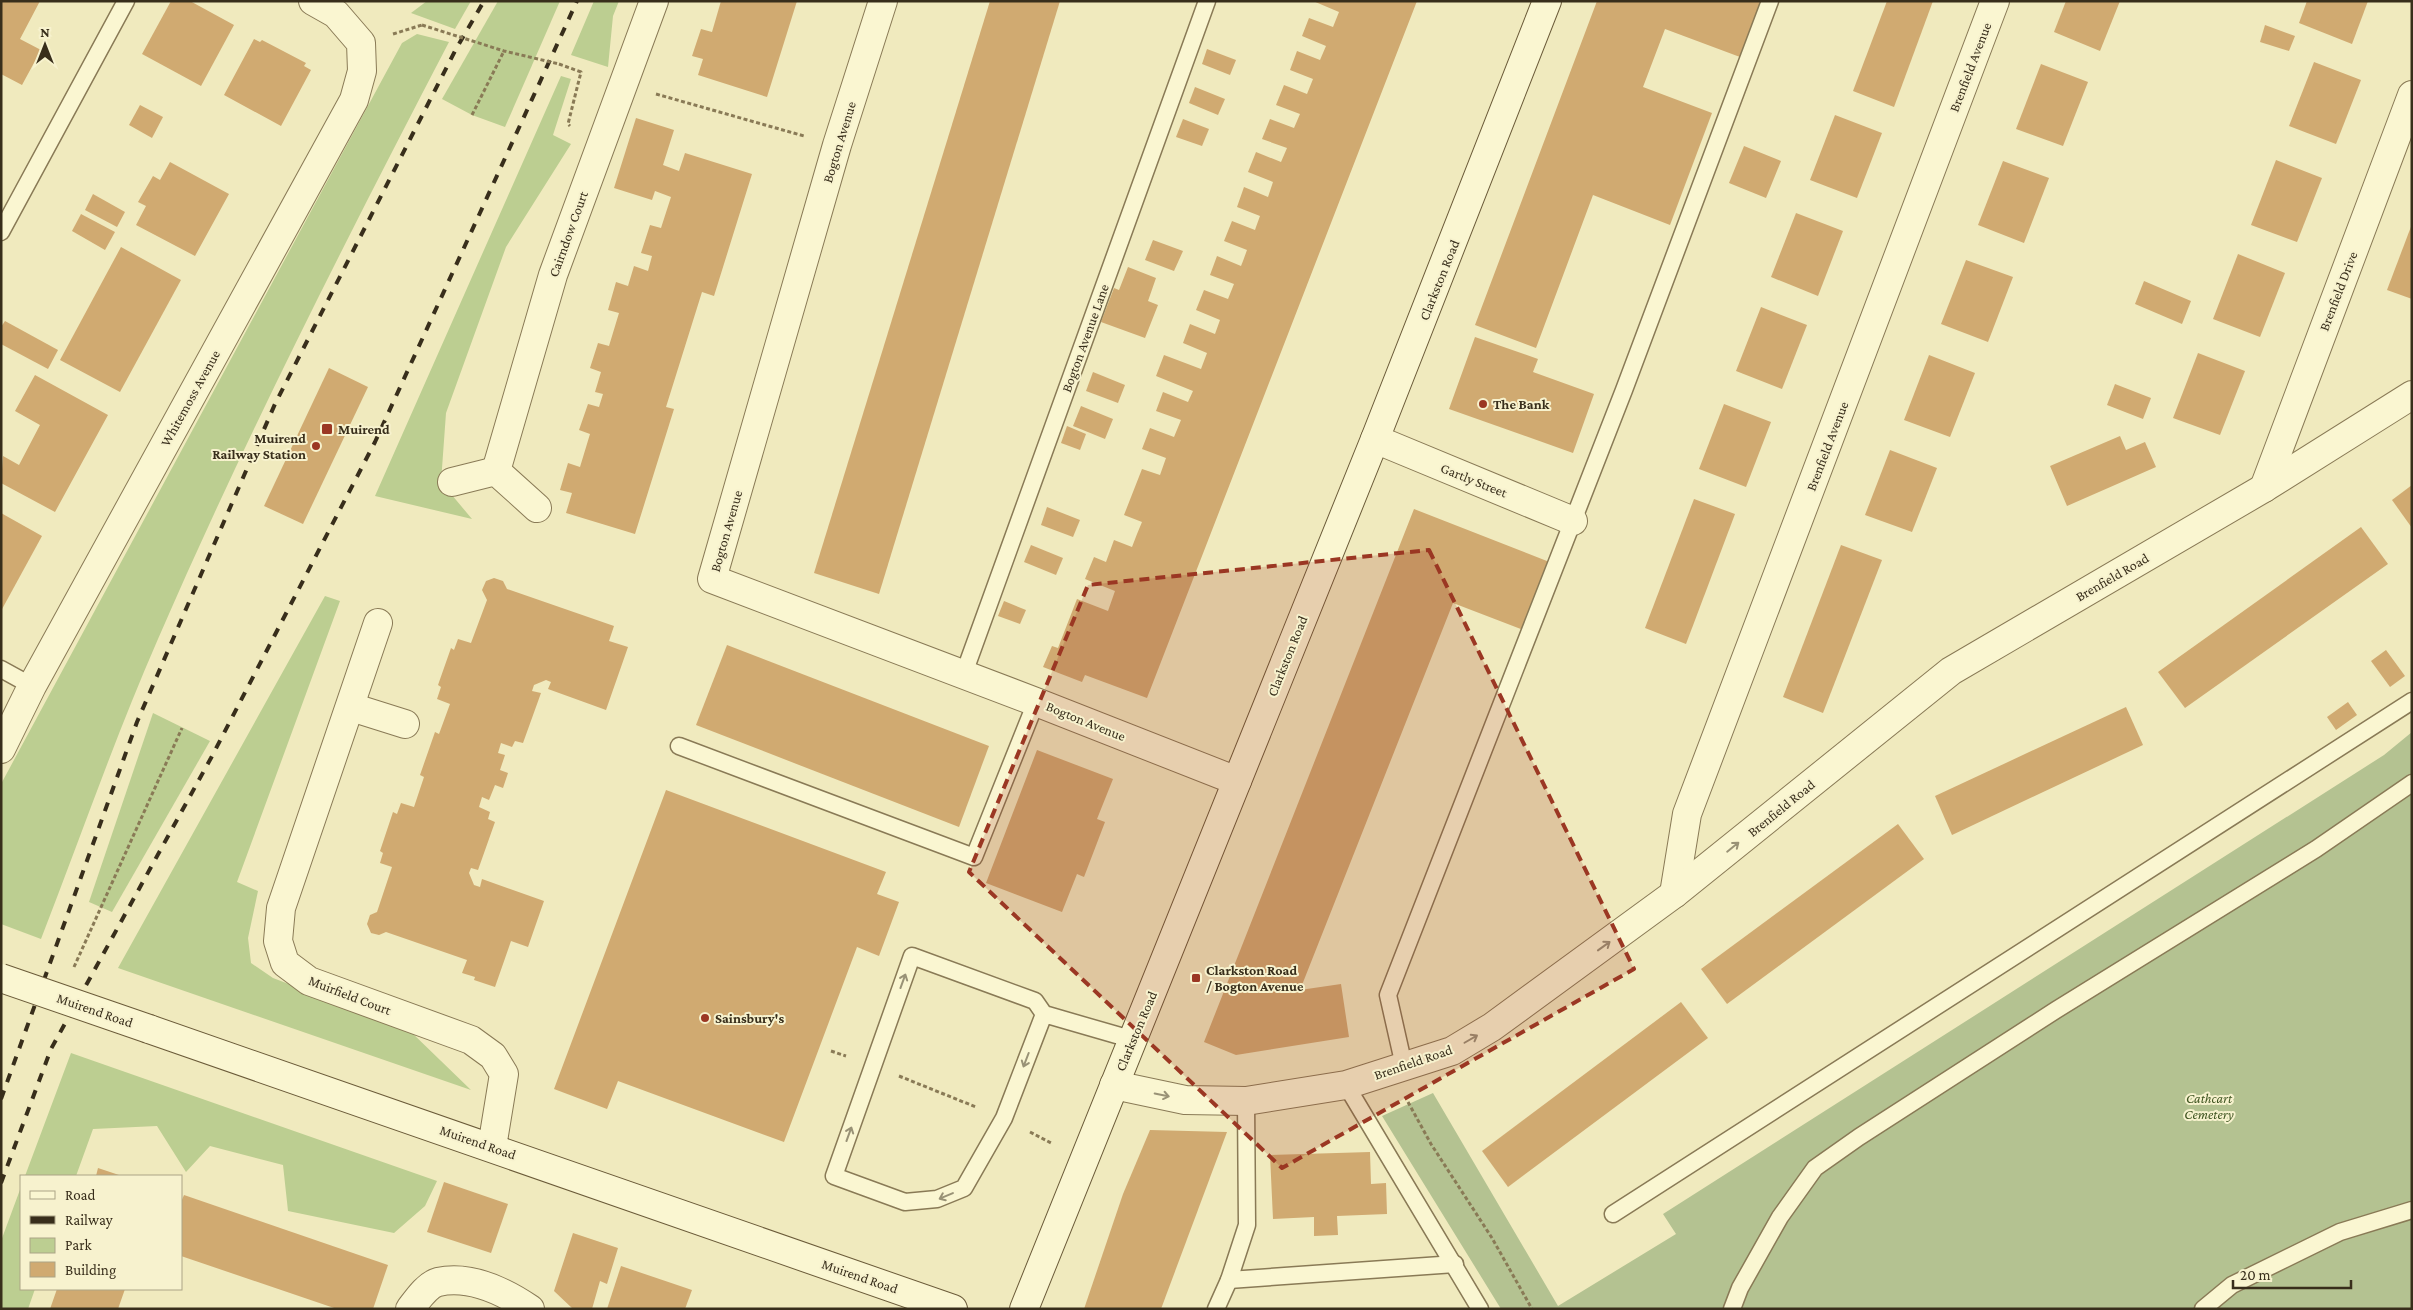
<svg xmlns="http://www.w3.org/2000/svg" width="2413" height="1310" font-family="'Crimson Pro',serif">
  <style>
    .green { fill: #bcce91 }
    .cemetery { fill: #b4c291 }
    .building { fill: #d0aa71 }
    .lines { fill: none; stroke-linecap: round; stroke-linejoin: round }
    .lane-casing { stroke: #897a56; stroke-width: 19 }
    .street-casing { stroke: #897a56; stroke-width: 30 }
    .secondary-casing { stroke: #6b5b39; stroke-width: 30 }
    .path { stroke: #897a56; stroke-width: 3; stroke-dasharray: 4 2.5; stroke-linecap: butt }
    .lane { stroke: #faf6d1; stroke-width: 16 }
    .street { stroke: #faf6d1; stroke-width: 28 }
    .secondary { stroke: #faf6d1; stroke-width: 28 }
    .rail { stroke: #382e1b; stroke-width: 4; stroke-dasharray: 9 9; stroke-linecap: butt }
    .secondary-bridge-casing { stroke: #6b5b39; stroke-width: 30; stroke-linecap: butt }
    .path-bridge { stroke: #897a56; stroke-width: 3; stroke-dasharray: 4 2.5; stroke-linecap: butt }
    .secondary-bridge { stroke: #faf6d1; stroke-width: 28 }
    .oneway { stroke: #999276 }
    .marked { fill: #9b3723; fill-opacity: 0.2; stroke: #9b3723; stroke-width: 4; stroke-dasharray: 10 6; stroke-linejoin: round }
    .poi-dot { fill: #9b3723; stroke: #f7f2ce; stroke-width: 2 }
    .labels { text-anchor: middle; dominant-baseline: central; stroke-width: 4; stroke-linejoin: round; paint-order: stroke }
    .street-label { font-size: 14px; fill: #382e1b; stroke: #f7f2ce }
    .poi-label { font-size: 14px; font-weight: bold; fill: #382e1b; stroke: #f7f2ce; text-anchor: start }
    .park-label { font-size: 14px; font-style: italic; fill: #3f5521; stroke: #f7f2ce }
  </style>
  <rect width="100%" height="100%" fill="#f0eabe"/>
  <!-- green -->
  <g class="green">
    <polygon points="427,1 471,1 455,29 411,13"/>
    <polygon points="498,1 560,1 505,127 472,115 442,99"/>
    <polygon points="594,1 619,1 613,16 608,67 571,55"/>
    <path d="M417 34 449 42C347 238 246 436 158 639 115 737 80 839 41 939L1 924V784L402 43Z"/>
    <polygon points="561,76 571,79 553,135 571,144 506,247 446,413 441,482 472,519 375,496"/>
    <polygon points="325,596 340,601 237,882 258,891 248,938 251,963 273,978 409,1030 471,1090 118,968"/>
    <polygon points="153,713 210,741 112,912 89,902"/>
    <polygon points="71,1053 437,1181 425,1206 394,1233 288,1211 283,1165 210,1146 186,1172 157,1126 93,1129 76,1176 25,1176"/>
    <polygon points="21,1187 21,1289 35,1289 28,1309 1,1309 1,1241"/>
  </g>
  <!-- cemetery -->
  <polygon class="cemetery" points="2412,732 2412,1309 1501,1309 1382,1116 1433,1093 1558,1306 1676,1234 1663,1214 2384,755"/>
  <!-- building -->
  <g class="building">
    <polygon points="1,1 40,1 20,39 41,50 22,85 1,74"/>
    <polygon points="171,1 190,1 234,25 201,86 142,54"/>
    <polygon points="721,1 797,1 767,97 698,75 703,59 692,56 701,29 712,32"/>
    <polygon points="990,1 1060,1 879,594 814,573"/>
    <polygon points="1313,1 1417,1 1147,698 1085,675 1082,682 1043,667 1052,646 1058,648 1077,599 1108,611 1115,591 1085,579 1094,557 1106,562 1114,540 1132,547 1137,534 1142,522 1124,515 1142,469 1160,475 1166,458 1142,449 1150,428 1174,437 1181,420 1156,411 1163,392 1188,402 1193,391 1156,376 1164,355 1201,369 1207,353 1183,343 1190,324 1215,334 1220,320 1196,310 1204,290 1228,299 1234,284 1210,275 1217,256 1241,266 1243,261 1247,250 1224,241 1232,221 1255,230 1256,227 1260,216 1237,207 1244,187 1268,197 1273,182 1248,172 1256,152 1281,162 1287,148 1262,139 1270,119 1294,128 1300,114 1276,105 1284,85 1307,94 1313,79 1290,70 1297,51 1320,60 1326,46 1302,36 1309,18 1333,27 1339,12"/>
    <polygon points="1597,1 1761,1 1740,57 1665,29 1643,87 1712,113 1670,225 1593,195 1536,348 1475,325"/>
    <polygon points="1887,1 1933,1 1894,107 1853,91"/>
    <polygon points="2066,1 2120,1 2100,51 2054,32"/>
    <polygon points="2307,1 2368,1 2352,44 2299,23"/>
    <polygon points="2265,25 2295,36 2289,51 2260,42"/>
    <polygon points="254,39 260,42 262,40 306,63 304,66 311,70 281,126 224,95"/>
    <polygon points="1207,49 1236,60 1230,75 1202,64"/>
    <polygon points="2314,62 2361,80 2336,144 2289,126"/>
    <polygon points="2041,64 2088,82 2063,146 2016,129"/>
    <polygon points="1195,87 1225,99 1218,115 1189,103"/>
    <polygon points="140,105 163,117 152,138 129,125"/>
    <polygon points="1835,115 1882,133 1857,198 1810,180"/>
    <polygon points="636,118 674,130 663,165 679,171 685,153 752,174 714,296 702,292 666,407 674,409 635,534 566,513 572,493 560,490 568,463 580,467 590,434 579,430 588,404 599,407 603,394 595,392 601,372 590,368 598,343 609,346 619,313 608,310 616,282 628,286 634,266 648,271 652,256 641,253 650,225 661,228 671,197 655,191 652,200 614,188"/>
    <polygon points="1183,119 1209,129 1202,146 1176,137"/>
    <polygon points="1744,146 1781,161 1766,198 1729,183"/>
    <polygon points="2276,160 2322,178 2297,242 2251,225"/>
    <polygon points="2003,161 2049,178 2024,243 1978,225"/>
    <polygon points="170,162 229,194 195,256 136,225 146,206 138,202 153,176 160,180"/>
    <polygon points="93,194 125,212 117,227 85,210"/>
    <polygon points="1796,213 1843,231 1818,296 1771,277"/>
    <polygon points="81,214 115,232 105,250 72,231"/>
    <polygon points="2412,224 2412,299 2387,290"/>
    <polygon points="1153,240 1183,251 1174,271 1145,260"/>
    <polygon points="121,247 181,280 120,392 60,360"/>
    <polygon points="2238,254 2285,273 2260,337 2213,319"/>
    <polygon points="1966,260 2013,277 1988,342 1941,324"/>
    <polygon points="1128,267 1156,278 1148,301 1158,305 1145,338 1101,322 1114,288 1119,290"/>
    <polygon points="2144,281 2191,301 2182,324 2135,304"/>
    <polygon points="1761,307 1807,325 1782,389 1736,371"/>
    <polygon points="5,321 58,350 48,369 1,344 1,327"/>
    <polygon points="1475,337 1538,359 1533,372 1594,394 1573,453 1449,409"/>
    <polygon points="2198,353 2245,371 2220,435 2173,418"/>
    <polygon points="1929,355 1975,373 1950,437 1904,420"/>
    <polygon points="329,368 368,387 303,524 264,506"/>
    <polygon points="1093,372 1125,385 1118,403 1086,391"/>
    <polygon points="35,375 108,415 55,512 1,483 3,456 19,465 40,425 15,411"/>
    <polygon points="2115,384 2151,398 2143,419 2107,405"/>
    <polygon points="1724,404 1771,422 1746,487 1699,469"/>
    <polygon points="1081,406 1113,419 1105,439 1073,426"/>
    <polygon points="1067,426 1086,434 1080,450 1061,443"/>
    <polygon points="2120,436 2126,450 2145,442 2156,467 2067,506 2050,466"/>
    <polygon points="1890,450 1937,468 1912,532 1865,515"/>
    <polygon points="2412,485 2412,528 2392,500"/>
    <polygon points="1694,499 1735,514 1686,644 1645,628"/>
    <polygon points="1047,507 1080,520 1073,537 1041,525"/>
    <polygon points="1414,509 1552,563 1526,631 1453,603 1300,990 1341,984 1349,1037 1236,1055 1204,1042"/>
    <polygon points="1,513 42,536 1,611"/>
    <polygon points="2361,527 2388,564 2185,708 2158,672"/>
    <polygon points="1031,545 1063,558 1056,575 1024,562"/>
    <polygon points="1841,545 1882,560 1823,713 1783,697"/>
    <polygon points="494,578 503,581 507,589 614,626 609,641 628,647 606,710 548,689 551,682 546,680 534,685 532,691 541,693 523,743 515,741 512,747 501,743 498,753 505,755 500,770 508,773 503,788 495,785 489,800 482,797 479,807 490,812 488,819 495,822 478,870 471,868 469,873 474,885 480,887 482,879 544,901 528,947 511,941 495,987 474,980 475,977 462,973 467,960 386,932 379,935 371,933 367,924 370,915 377,912 392,867 380,863 383,853 380,851 393,812 397,814 401,803 414,807 424,777 420,775 435,732 439,734 450,704 437,699 441,687 438,685 451,648 454,650 458,639 471,643 487,600 482,590 486,581"/>
    <polygon points="1004,601 1026,610 1020,624 998,616"/>
    <polygon points="727,645 989,746 959,827 696,725"/>
    <polygon points="2386,650 2405,676 2390,687 2371,661"/>
    <polygon points="2348,702 2357,715 2336,730 2327,717"/>
    <polygon points="2126,707 2143,745 1952,835 1935,796"/>
    <polygon points="1037,750 1113,779 1097,819 1105,822 1084,877 1077,874 1062,912 986,883"/>
    <polygon points="666,790 886,872 877,894 899,902 879,956 857,947 784,1142 618,1081 607,1109 554,1089"/>
    <polygon points="1898,824 1924,859 1727,1004 1701,969"/>
    <polygon points="1681,1002 1708,1038 1508,1187 1482,1151"/>
    <polygon points="1150,1130 1227,1132 1161,1309 1084,1309 1123,1194"/>
    <polygon points="1370,1152 1371,1184 1386,1183 1387,1214 1337,1216 1338,1235 1314,1236 1314,1217 1273,1219 1270,1155"/>
    <polygon points="98,1168 122,1176 96,1176"/>
    <polygon points="444,1182 508,1204 491,1253 427,1232"/>
    <polygon points="184,1195 388,1265 373,1309 337,1309 181,1256 181,1202"/>
    <polygon points="573,1233 618,1248 607,1284 600,1281 592,1309 573,1309 554,1291"/>
    <polygon points="621,1266 692,1290 685,1309 607,1309"/>
    <polygon points="57,1289 125,1289 118,1309 50,1309"/>
  </g>
  <g class="lines">
    <defs>
      <g id="lane">
        <polyline points="1,232 126,1"/>
        <polyline points="1,669 32,686"/>
        <polyline points="963,676 1207,1"/>
        <polyline points="679,746 974,857 1036,702"/>
        <polyline points="1044,1014 1004,1118 964,1188 937,1199 905,1202 834,1176 912,956 1035,1001 1044,1014 1134,1040"/>
        <polyline points="1404,1066 1388,995 1624,390 1770,1"/>
        <polyline points="1346,1085 1480,1309"/>
        <polyline points="1613,1214 2412,701"/>
        <polyline points="1229,1280 1455,1264"/>
        <polyline points="1216,1309 1229,1280 1247,1225 1246,1101"/>
        <polyline points="1732,1309 1740,1288 1780,1217 1815,1168 1859,1137 2056,1010 2316,849 2412,783"/>
        <polyline points="2203,1309 2232,1285 2340,1232 2412,1210"/>
      </g>
      <g id="street">
        <polyline points="883,1 837,145 712,579 1036,702 1237,781"/>
        <polyline points="1375,439 1573,521"/>
        <polyline points="496,471 553,275 654,1"/>
        <polyline points="452,482 496,471 537,508"/>
        <polyline points="2264,488 2412,95"/>
        <polyline points="378,623 281,908 278,941 285,963 309,981 471,1040 493,1056 504,1074 492,1147"/>
        <polyline points="351,707 405,724"/>
        <polyline points="1,749 32,686 354,100 362,71 361,43 336,14 313,1"/>
        <polyline points="1674,894 1687,814 1995,1"/>
        <polyline points="1114,1085 1185,1100 1246,1101 1346,1085 1452,1051 1492,1027 1674,894 1951,671 2264,488 2412,395"/>
        <path d="M410 1309C417 1300 427 1285 438 1282 470 1275 505 1292 530 1309"/>
      </g>
      <g id="secondary">
        <polyline points="149,1029 953,1309"/>
        <polyline points="1024,1309 1375,439 1547,1"/>
      </g>
    </defs>
    <!-- lane casing -->
    <use href="#lane" class="lane-casing"/>
    <!-- street casing -->
    <use href="#street" class="street-casing"/>
    <!-- secondary casing -->
    <use href="#secondary" class="secondary-casing"/>
    <!-- path -->
    <g class="path">
      <polyline points="393,34 422,25"/>
      <polyline points="559,64 581,72 568,124 570,126"/>
      <polyline points="656,94 804,136"/>
      <polyline points="472,115 504,51"/>
      <polyline points="74,967 182,728"/>
      <polyline points="831,1051 846,1056"/>
      <polyline points="899,1076 976,1107"/>
      <polyline points="1408,1102 1431,1144 1492,1238 1532,1309"/>
      <polyline points="1030,1132 1053,1144"/>
    </g>
    <!-- lane -->
    <use href="#lane" class="lane"/>
    <!-- street -->
    <use href="#street" class="street"/>
    <!-- secondary -->
    <use href="#secondary" class="secondary"/>
    <!-- rail -->
    <g class="rail">
      <polyline points="1,1099 137,722 275,404 456,49 484,1"/>
      <polyline points="1,1183 51,1049 211,758 375,442 577,1"/>
    </g>
    <defs>
      <polyline id="secondary-bridge" points="1,978 149,1029"/>
    </defs>
    <!-- secondary-bridge casing -->
    <use href="#secondary-bridge" class="secondary-bridge-casing"/>
    <!-- path-bridge -->
    <polyline class="path-bridge" points="422,25 504,51 559,64"/>
    <!-- secondary-bridge -->
    <use href="#secondary-bridge" class="secondary-bridge"/>
  </g>
  <!-- one-way arrows -->
  <defs><path id="oneway-shaft" d="M-6 0H5M1.5-3L5.5 0L1.5 3" fill="none" stroke-width="1.6" stroke-linecap="round" stroke-linejoin="round" transform="scale(1.25)"/></defs>
  <g class="oneway">
    <use href="#oneway-shaft" transform="translate(1733 847) rotate(-39)"/>
    <use href="#oneway-shaft" transform="translate(1604 946) rotate(-36)"/>
    <use href="#oneway-shaft" transform="translate(903 981) rotate(-70)"/>
    <use href="#oneway-shaft" transform="translate(1471 1039) rotate(-30)"/>
    <use href="#oneway-shaft" transform="translate(1026 1060) rotate(111)"/>
    <use href="#oneway-shaft" transform="translate(1162 1095) rotate(12)"/>
    <use href="#oneway-shaft" transform="translate(849 1134) rotate(-70)"/>
    <use href="#oneway-shaft" transform="translate(946 1196) rotate(157)"/>
  </g>
  <!-- marked area -->
  <path class="marked" d="M1429 550 1634 969 1282 1168 969 872 1088 585Z"/>
  <!-- markers -->
  <g class="poi-dot">
    <circle cx="1483" cy="404" r="5"/>
    <rect x="321" y="423" width="12" height="12" rx="2.5"/>
    <circle cx="316" cy="446" r="5"/>
    <rect x="1191" y="973" width="10" height="10" rx="2.5"/>
    <circle cx="705" cy="1018" r="5"/>
  </g>
  <g class="labels">
    <!-- street labels -->
    <g class="street-label">
      <text transform="translate(1970 67) rotate(-69)">Brenfield Avenue</text>
      <text transform="translate(839 142) rotate(-73)">Bogton Avenue</text>
      <text transform="translate(568 234) rotate(-70)">Cairndow Court</text>
      <text transform="translate(1439 280) rotate(-68)">Clarkston Road</text>
      <text transform="translate(2338 291) rotate(-69)">Brenfield Drive</text>
      <text transform="translate(1085 338) rotate(-70)">Bogton Avenue Lane</text>
      <text transform="translate(190 398) rotate(-61)">Whitemoss Avenue</text>
      <text transform="translate(1827 446) rotate(-69)">Brenfield Avenue</text>
      <text transform="translate(1474 480) rotate(22)">Gartly Street</text>
      <text transform="translate(726 531) rotate(-74)">Bogton Avenue</text>
      <text transform="translate(2112 577) rotate(-30)">Brenfield Road</text>
      <text transform="translate(1287 656) rotate(-68)">Clarkston Road</text>
      <text transform="translate(1086 721) rotate(22)">Bogton Avenue</text>
      <text transform="translate(1781 808) rotate(-39)">Brenfield Road</text>
      <text transform="translate(350 995) rotate(21)">Muirfield Court</text>
      <text transform="translate(95 1010) rotate(19)">Muirend Road</text>
      <text transform="translate(1136 1031) rotate(-67)">Clarkston Road</text>
      <text transform="translate(1413 1062) rotate(-19)">Brenfield Road</text>
      <text transform="translate(478 1142) rotate(19)">Muirend Road</text>
      <text transform="translate(860 1276) rotate(19)">Muirend Road</text>
    </g>
    <!-- poi labels -->
    <g class="poi-label">
      <text x="1493" y="404">The Bank</text>
      <text x="338" y="429">Muirend</text>
      <text x="306" y="438" text-anchor="end">Muirend<tspan x="306" dy="16">Railway Station</tspan></text>
      <text x="1206" y="970">Clarkston Road<tspan x="1206" dy="16">/ Bogton Avenue</tspan></text>
      <text x="715" y="1018">Sainsbury's</text>
    </g>
    <!-- park labels -->
    <g class="park-label">
      <text x="2209" y="1098">Cathcart<tspan x="2209" dy="16">Cemetery</tspan></text>
    </g>
  </g>
  <!-- border -->
  <rect width="2413" height="1310" fill="none" stroke="#382e1b" stroke-width="5"/>
  <!-- legend -->
  <rect x="20" y="1175" width="162" height="115" fill="#f7f2ce" stroke="#aba486"/>
  <rect x="30" y="1191" width="25" height="8" fill="#faf6d1" stroke="#aba486"/>
  <text x="65" y="1200" font-size="15" fill="#382e1b">Road</text>
  <rect x="30" y="1216" width="25" height="8" fill="#382e1b" stroke="#aba486"/>
  <text x="65" y="1225" font-size="15" fill="#382e1b">Railway</text>
  <rect x="30" y="1238" width="25" height="15" fill="#bcce91" stroke="#aba486"/>
  <text x="65" y="1250" font-size="15" fill="#382e1b">Park</text>
  <rect x="30" y="1262" width="25" height="15" fill="#d0aa71" stroke="#aba486"/>
  <text x="65" y="1275" font-size="15" fill="#382e1b">Building</text>
  <!-- north arrow -->
  <g transform="translate(45 45)" stroke="#f7f2ce" stroke-width="4" paint-order="stroke">
  <path d="M0-4L9 19L0 12L-9 19Z" fill="#382e1b"/>
  <text y="-8" font-size="14" font-weight="bold" text-anchor="middle" fill="#382e1b">N</text>
  </g>
  <!-- scale -->
  <path d="M2233 1280v8h118v-8" fill="none" stroke="#382e1b" stroke-width="2.5"/>
  <text x="2240" y="1280" font-size="15" fill="#382e1b" stroke="#f7f2ce" stroke-width="4" paint-order="stroke">20 m</text>
</svg>
